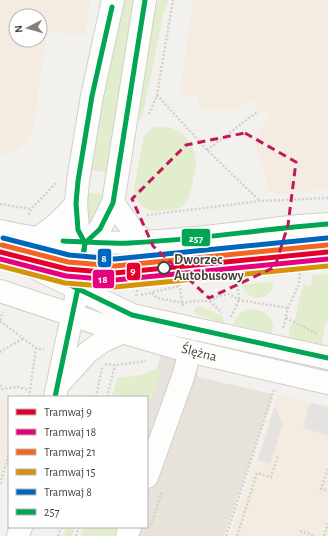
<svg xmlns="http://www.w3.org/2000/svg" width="328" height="536" font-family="'Alegreya Sans',sans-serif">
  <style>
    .residential { fill: #e7e3db }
    .commercial { fill: #f5ece1; fill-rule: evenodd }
    .green { fill: #e2edce }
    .parking { fill: #e5e2df }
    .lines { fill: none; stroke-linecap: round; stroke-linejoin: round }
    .minor-casing { stroke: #d1cfcb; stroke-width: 24 }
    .path { stroke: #d3d1cc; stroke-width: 2.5; stroke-dasharray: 2 2; stroke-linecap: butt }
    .minor { stroke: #fdfdfc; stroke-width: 22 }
    .bus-1-casing { stroke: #fff; stroke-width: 8 }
    .bus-1 { stroke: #00a651; stroke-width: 5 }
    .tram-1-casing { stroke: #fff; stroke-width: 8 }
    .tram-2-casing { stroke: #fff; stroke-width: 8 }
    .tram-3-casing { stroke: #fff; stroke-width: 8 }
    .tram-4-casing { stroke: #fff; stroke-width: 8 }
    .tram-5-casing { stroke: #fff; stroke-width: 8 }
    .tram-1 { stroke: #e4002b; stroke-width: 5 }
    .tram-2 { stroke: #e5007d; stroke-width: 5 }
    .tram-3 { stroke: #f26522; stroke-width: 5 }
    .tram-4 { stroke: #d5920b; stroke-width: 5 }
    .tram-5 { stroke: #0065bd; stroke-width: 5 }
    .marked { fill: none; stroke: #c2185b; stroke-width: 3; stroke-dasharray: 8 5; stroke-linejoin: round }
    .stop-dot { fill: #fff; stroke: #4b4239; stroke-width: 2 }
    .labels { text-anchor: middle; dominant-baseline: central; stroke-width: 3; stroke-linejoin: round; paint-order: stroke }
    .stop-label { font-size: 14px; font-weight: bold; fill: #4b4239; stroke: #fff; text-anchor: start }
    .street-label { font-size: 14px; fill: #4b4239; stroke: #fff }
    .line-badge { stroke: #fff; stroke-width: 1.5 }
    .badge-label { font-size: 11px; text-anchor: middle; font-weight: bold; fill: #fff }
  </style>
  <rect width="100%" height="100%" fill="#f3f1ee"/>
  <!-- residential -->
  <polygon class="residential" points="161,355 196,363 198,377 273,394 224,536 105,536 108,527 147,527 147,401"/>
  <!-- commercial -->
  <g class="commercial">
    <path d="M0 0H90L85 36 47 31 34 126 31 134 26 142 19 148 13 152 0 155ZM16 16H40V40H16Z"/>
    <polygon points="193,0 328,0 328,189 277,195 268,190 254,139 256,133 271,116 265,111 260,113 257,112 254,107 256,103 250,98 237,110 229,111 197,107 198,97 179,94"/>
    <polygon points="278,394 328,406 328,536 229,536"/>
    <polygon points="0,399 9,402 9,442 0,474"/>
  </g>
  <!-- green -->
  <g class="green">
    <polygon points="120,0 139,0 110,173 91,170 98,122"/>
    <polygon points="159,0 168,0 163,16 142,118 137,121 133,121 150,22"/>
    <path d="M153 127C174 123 194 138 196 160 196 167 194 174 193 181 191 190 190 199 183 206 177 210 172 210 165 210 159 211 153 212 147 209 138 205 134 197 134 187L144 135Z"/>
    <polygon points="87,192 106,195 97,227 83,228"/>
    <polygon points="328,274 328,322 326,322 321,348 290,340 289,329 291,325 294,323 303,284 311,286 312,275"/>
    <path d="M273 282C274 301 246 304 242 285Z"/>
    <polygon points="198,306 210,310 223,317 224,323 221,324 211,319 195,314 193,310"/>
    <path d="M248 309C253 309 257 309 262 311 270 315 279 329 269 335L258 333 257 330 233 324C235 316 240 312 248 309Z"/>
    <polygon points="162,368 147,414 147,397 112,397 117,378 140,375"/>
    <polygon points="66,527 75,527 72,536 63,536"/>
    <polygon points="84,527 120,527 119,536 81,536"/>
  </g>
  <!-- parking -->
  <g class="parking">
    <polygon points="162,368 192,377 147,510 147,414"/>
    <polygon points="310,403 328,407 328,435 303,428"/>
    <polygon points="275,406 283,424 270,464 258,460"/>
  </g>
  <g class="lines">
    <defs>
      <g id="minor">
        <polyline points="113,203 135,233 146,242"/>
        <path d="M0 231C100 255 199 237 299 226L328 224"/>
        <path d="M38 238C53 228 65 218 76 203"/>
        <polyline points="85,243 78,230 76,203 78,181 92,96 113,0"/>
        <polyline points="0,257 29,265 132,315 328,358"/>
        <polyline points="0,291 129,334 180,349 328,383"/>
        <polyline points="59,384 87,353 103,341 123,332"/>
        <polyline points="55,397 78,288 85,243 100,229 113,203 145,0"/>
        <polyline points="147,477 184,374 190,351"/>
        <polyline points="18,536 21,527"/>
        <polyline points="127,536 130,527"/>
      </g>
    </defs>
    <!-- minor casing -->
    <use href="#minor" class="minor-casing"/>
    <!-- path -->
    <g class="path">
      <polyline points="157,95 207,150 260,201"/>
      <polyline points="149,114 157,95 173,0"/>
      <polyline points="207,150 257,112"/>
      <polyline points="0,204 31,209"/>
      <polyline points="29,215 31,209 57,182"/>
      <polyline points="147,215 261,201 328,198"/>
      <polyline points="152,293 157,298 183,303 196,301 210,301 218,296 229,294 239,300 288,308"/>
      <polyline points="141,295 179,286"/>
      <polyline points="136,296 138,287"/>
      <polyline points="210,301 222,313"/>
      <polyline points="183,306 179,283 328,269"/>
      <polyline points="231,317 239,300 237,278"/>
      <polyline points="286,318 318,334"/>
      <polyline points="0,320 3,312"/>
      <polyline points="0,321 36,348 44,350"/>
      <polyline points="283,328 288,308 299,284 300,271"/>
      <polyline points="0,352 24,338"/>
      <polyline points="105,364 115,365 146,361"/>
      <polyline points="0,385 2,389 18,387 29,390"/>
      <polyline points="29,397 36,348"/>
      <polyline points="96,397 102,368"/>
      <polyline points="107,397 115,365"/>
      <polyline points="328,469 321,489 328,491"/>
      <polyline points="0,484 9,452"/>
      <polyline points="151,525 162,492"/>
      <polyline points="300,531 316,536"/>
      <polyline points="58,536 62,527"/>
      <polyline points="76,536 79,527"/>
      <polyline points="226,536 274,390"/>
      <polyline points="237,536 257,473 271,477 278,456"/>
      <polyline points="324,536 328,523"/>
    </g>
    <!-- minor -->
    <use href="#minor" class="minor"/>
    <defs>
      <g id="bus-1">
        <path d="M63 241C85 242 108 244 130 243 196 240 262 229 328 224"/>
        <polyline points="0,257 29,265 132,315 328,358"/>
        <polyline points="82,264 85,243 78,230 76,203 78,181 92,96 112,7"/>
        <polyline points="55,397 78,288 85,243 100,229 113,203 145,0"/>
      </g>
    </defs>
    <!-- bus-1 casing -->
    <use href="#bus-1" class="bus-1-casing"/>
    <!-- bus-1 -->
    <use href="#bus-1" class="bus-1"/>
    <defs>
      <polyline id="tram-1" points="0,252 67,269 115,273 328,252"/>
      <polyline id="tram-2" points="0,259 66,276 115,280 328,259"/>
      <polyline id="tram-3" points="2,245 68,262 115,266 327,245"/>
      <polyline id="tram-4" points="0,266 65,283 115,287 328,266"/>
      <polyline id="tram-5" points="3,238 69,255 115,259 327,238"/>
    </defs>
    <!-- tram-1 casing -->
    <use href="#tram-1" class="tram-1-casing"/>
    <!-- tram-2 casing -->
    <use href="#tram-2" class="tram-2-casing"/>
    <!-- tram-3 casing -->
    <use href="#tram-3" class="tram-3-casing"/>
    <!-- tram-4 casing -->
    <use href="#tram-4" class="tram-4-casing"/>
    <!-- tram-5 casing -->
    <use href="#tram-5" class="tram-5-casing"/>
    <!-- tram-1 -->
    <use href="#tram-1" class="tram-1"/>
    <!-- tram-2 -->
    <use href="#tram-2" class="tram-2"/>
    <!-- tram-3 -->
    <use href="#tram-3" class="tram-3"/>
    <!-- tram-4 -->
    <use href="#tram-4" class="tram-4"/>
    <!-- tram-5 -->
    <use href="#tram-5" class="tram-5"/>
  </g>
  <!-- marked area -->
  <path class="marked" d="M245 133 296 162 288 225 275 267 209 298 153 246 132 199 186 145Z"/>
  <!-- markers -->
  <circle class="stop-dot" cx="164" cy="268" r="6"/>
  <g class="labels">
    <!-- stop labels -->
    <g class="stop-label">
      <text x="174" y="260">Dworzec<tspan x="174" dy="16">Autobusowy</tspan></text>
    </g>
    <!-- street labels -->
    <g class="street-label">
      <text transform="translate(199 353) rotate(14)">Ślężna</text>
    </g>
  </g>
  <g class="line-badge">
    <rect x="181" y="228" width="30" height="19" rx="4" fill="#00a651"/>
    <rect x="97" y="248" width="15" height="20" rx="4" fill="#0065bd"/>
    <rect x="126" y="262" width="15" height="19" rx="4" fill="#e4002b"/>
    <rect x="92" y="269" width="23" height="20" rx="4" fill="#e5007d"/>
  </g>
  <g class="badge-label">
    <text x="196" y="242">257</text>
    <text x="104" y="262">8</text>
    <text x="133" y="275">9</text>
    <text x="103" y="283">18</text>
  </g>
  <!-- legend -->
  <rect x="8" y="396" width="140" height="132" fill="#ffffff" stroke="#b7b3b0"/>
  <rect x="16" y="409" width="20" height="6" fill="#e4002b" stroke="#b7b3b0"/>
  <text x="44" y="416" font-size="12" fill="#4b4239">Tramwaj 9</text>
  <rect x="16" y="429" width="20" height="6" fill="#e5007d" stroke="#b7b3b0"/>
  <text x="44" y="436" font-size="12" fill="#4b4239">Tramwaj 18</text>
  <rect x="16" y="449" width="20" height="6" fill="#f26522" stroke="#b7b3b0"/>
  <text x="44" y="456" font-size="12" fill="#4b4239">Tramwaj 21</text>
  <rect x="16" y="469" width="20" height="6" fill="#d5920b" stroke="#b7b3b0"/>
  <text x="44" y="476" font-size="12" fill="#4b4239">Tramwaj 15</text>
  <rect x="16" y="489" width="20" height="6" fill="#0065bd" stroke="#b7b3b0"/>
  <text x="44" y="496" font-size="12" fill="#4b4239">Tramwaj 8</text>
  <rect x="16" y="509" width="20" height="6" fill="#00a651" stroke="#b7b3b0"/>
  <text x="44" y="516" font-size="12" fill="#4b4239">257</text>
  <!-- north arrow -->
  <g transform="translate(28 28) rotate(264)"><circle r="19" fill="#ffffff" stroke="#b7b3b0"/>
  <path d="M0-3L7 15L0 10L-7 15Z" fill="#867f78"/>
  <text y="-6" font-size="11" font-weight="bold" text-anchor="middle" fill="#4b4239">N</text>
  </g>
</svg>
